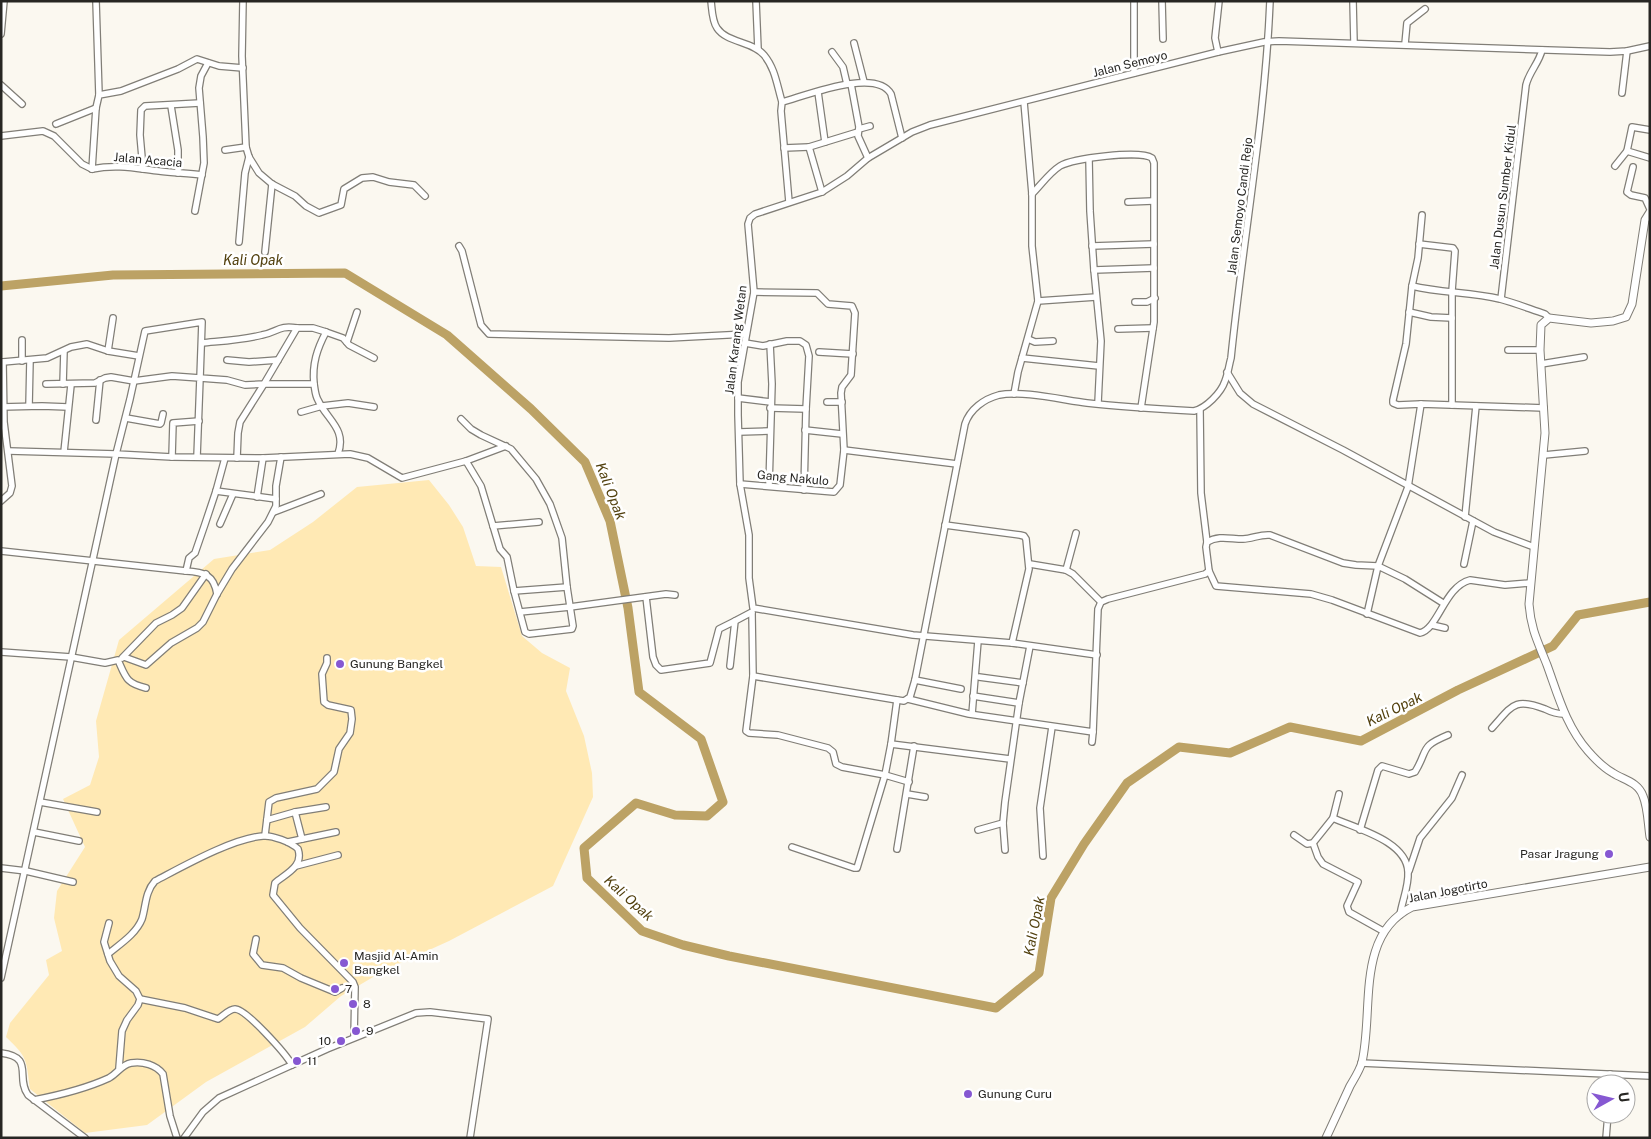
<svg xmlns="http://www.w3.org/2000/svg" width="1651" height="1139" font-family="'Public Sans',sans-serif">
  <style>
    .green { fill: #ffe9b4 }
    .lines { fill: none; stroke-linecap: round; stroke-linejoin: round }
    .river { stroke: #bca265; stroke-width: 9 }
    .minor-casing { stroke: #817e77; stroke-width: 8 }
    .tertiary-casing { stroke: #817e77; stroke-width: 9 }
    .minor { stroke: #fff; stroke-width: 5.5 }
    .tertiary { stroke: #fff; stroke-width: 7 }
    .poi-dot { fill: #8658d2; stroke: #fff; stroke-width: 2 }
    .labels { text-anchor: middle; dominant-baseline: central; stroke-width: 5; stroke-linejoin: round; paint-order: stroke }
    .street-label { font-size: 12px; fill: #272623; stroke: #fff }
    .poi-label { font-size: 12px; fill: #272623; stroke: #fff; text-anchor: start }
    .water-label { font-size: 14px; font-style: italic; fill: #52400e; stroke: #fff }
  </style>
  <rect width="100%" height="100%" fill="#fbf8f0"/>
  <!-- green -->
  <path class="green" d="M429 480 449 505 463 527 476 566 501 567 522 636 542 653 570 668 566 691 584 736 592 773 593 797 553 886 449 941 385 970 341 996 305 1027 206 1082 147 1125 85 1133 30 1089C26 1059 28 1058 6 1037L10 1023 49 975 46 960 62 951 54 918 57 891 85 847 63 799 90 785 99 757 96 721 119 640 214 559 270 550 313 522 357 487Z"/>
  <g class="lines">
    <!-- river -->
    <polyline class="river" points="1,286 113,275 345,273 447,335 531,409 585,462 610,521 628,608 639,692 701,739 723,802 707,816 675,815 636,803 584,848 587,878 642,931 683,945 729,956 996,1008 1039,973 1051,898 1084,844 1127,783 1179,747 1230,753 1290,727 1361,741 1458,690 1553,646 1578,615 1650,602"/>
    <defs>
      <g id="minor">
        <polyline points="96,1 99,95"/>
        <polyline points="243,1 242,56 246,147 249,157 259,173 272,184 295,196 306,206 319,213 341,205 344,189 362,178 373,177 389,182 414,185 425,196"/>
        <path d="M711 1C712 9 712 21 717 28 727 43 752 41 764 55 775 68 777 85 782 102"/>
        <polyline points="756,1 758,49"/>
        <polyline points="1162,1 1163,39"/>
        <polyline points="1353,1 1354,43"/>
        <polyline points="1,34 4,1"/>
        <polyline points="854,43 864,82"/>
        <polyline points="1405,44 1407,23 1425,9"/>
        <polyline points="832,52 843,67 847,84"/>
        <polyline points="1218,52 1215,38 1219,1"/>
        <polyline points="1134,73 1134,1"/>
        <polyline points="851,84 859,127 858,136 868,158"/>
        <polyline points="1,85 22,104"/>
        <polyline points="818,92 825,142"/>
        <polyline points="1622,93 1627,51"/>
        <polyline points="171,106 178,150 178,173"/>
        <polyline points="56,124 96,108"/>
        <polyline points="859,129 870,126"/>
        <polyline points="1650,130 1632,127 1627,151 1650,158"/>
        <polyline points="1,136 43,131 54,136 82,164 92,169"/>
        <polyline points="784,148 809,147"/>
        <polyline points="225,150 246,147"/>
        <polyline points="1089,159 1090,211 1094,270 1101,341 1098,403"/>
        <polyline points="1615,166 1627,151"/>
        <polyline points="1633,167 1627,192 1631,195 1645,198 1650,209"/>
        <polyline points="92,169 96,108 99,95 121,91 178,69 197,59 219,66 243,68"/>
        <path d="M92 169C116 164 134 168 159 171 173 173 188 173 202 175"/>
        <polyline points="143,169 140,135 141,110 145,106 200,103"/>
        <polyline points="822,192 809,147 858,132"/>
        <path d="M1032 194C1041 185 1049 173 1060 166 1073 158 1140 150 1152 158L1154 163V322L1141 408"/>
        <path d="M789 202 781 111 782 102C805 96 876 67 891 94L902 138"/>
        <polyline points="1128,202 1153,201"/>
        <polyline points="195,211 204,163 203,137 199,88 201,76 208,63"/>
        <polyline points="1422,215 1418,258 1412,286 1406,344 1393,400 1393,403 1398,405 1421,404 1544,408"/>
        <polyline points="239,242 245,173 249,157"/>
        <polyline points="1419,244 1453,248 1455,251 1452,291 1452,405"/>
        <polyline points="459,246 462,251 481,325 489,334 669,338 746,334"/>
        <polyline points="1092,246 1154,244"/>
        <polyline points="265,252 272,184"/>
        <polyline points="1094,270 1154,268"/>
        <path d="M1412 286C1441 293 1471 292 1500 299 1515 303 1530 309 1545 314L1549 318"/>
        <path d="M1501 299 1526 85C1529 72 1539 63 1542 50"/>
        <polyline points="1038,301 1096,297"/>
        <polyline points="1135,302 1147,302 1155,298"/>
        <polyline points="1409,312 1431,317 1452,318"/>
        <polyline points="1118,329 1153,328"/>
        <polyline points="1028,339 1035,342 1053,341"/>
        <polyline points="22,340 22,361"/>
        <polyline points="347,342 357,312"/>
        <path d="M202 343C222 341 243 340 262 335 278 332 278 325 297 328"/>
        <polyline points="745,343 763,346 787,341 800,341 806,345 809,356 806,409 804,490"/>
        <polyline points="1508,350 1540,350"/>
        <polyline points="108,351 113,318"/>
        <polyline points="819,352 853,354"/>
        <polyline points="374,358 349,345 343,338 326,332 313,328 297,328 264,384 245,385 227,380 200,378 202,322 145,331 130,399 116,454 172,457 263,458 350,454 368,458 402,478 466,461 481,486 500,549 507,557 514,591 525,632 529,634 572,629 573,626 567,587 562,538 550,504 536,479 511,449 481,435 471,429 461,419"/>
        <polyline points="1022,358 1099,366"/>
        <polyline points="227,360 249,362 278,360"/>
        <polyline points="1,362 3,362 4,422 12,486 10,493 1,501"/>
        <polyline points="3,362 47,358 71,347 87,344 108,351 139,356"/>
        <polyline points="1541,364 1584,357"/>
        <polyline points="1227,372 1240,393 1253,404 1343,450 1494,532 1534,547"/>
        <polyline points="46,384 95,383 105,378 111,377 134,381 172,376 200,378 197,457"/>
        <polyline points="63,384 64,351"/>
        <path d="M314 384C312 364 317 349 326 332"/>
        <polyline points="1014,394 1018,372 1038,301 1032,246 1032,194 1024,102"/>
        <polyline points="738,398 771,402"/>
        <polyline points="827,402 842,402"/>
        <polyline points="29,406 30,360"/>
        <polyline points="1,407 42,406 68,407"/>
        <polyline points="770,408 806,409"/>
        <polyline points="1200,410 1201,493 1207,542"/>
        <polyline points="301,412 322,406 348,403 374,407"/>
        <polyline points="126,418 160,424 161,423 163,414"/>
        <polyline points="96,420 100,380"/>
        <polyline points="805,430 842,434"/>
        <polyline points="739,432 769,431"/>
        <polyline points="844,450 957,464"/>
        <polyline points="64,452 71,385"/>
        <polyline points="1544,455 1585,451"/>
        <polyline points="172,457 173,423 199,421"/>
        <path d="M237 458 238 433 240 422 264 384H314C315 389 315 395 318 400 327 420 347 429 338 454"/>
        <polyline points="466,461 506,446"/>
        <polyline points="740,484 834,492 840,485 844,450 841,393 842,387 851,375 855,313 852,306 828,304 817,293 754,292"/>
        <polyline points="769,486 772,384 770,344"/>
        <polyline points="216,491 276,499"/>
        <polyline points="257,497 263,458"/>
        <polyline points="274,512 321,494"/>
        <polyline points="1465,517 1476,406"/>
        <polyline points="220,524 233,494"/>
        <polyline points="945,525 1020,535 1024,536 1026,539 1029,569 1012,643"/>
        <polyline points="493,526 539,522"/>
        <polyline points="1,551 186,571"/>
        <polyline points="1030,564 1066,570 1073,574 1101,602"/>
        <polyline points="1464,564 1473,521"/>
        <polyline points="1066,570 1076,533"/>
        <path d="M1209 571 1216 586 1311 594 1332 600 1420 633C1439 628 1444 587 1470 580L1505 585 1530 583"/>
        <polyline points="514,591 567,587"/>
        <path d="M217 594C214 575 204 572 186 571L189 558 195 553 205 524 216 491 225 458"/>
        <polyline points="646,597 653,657 656,665 661,670 710,663 719,629 735,621"/>
        <polyline points="520,612 570,607 666,594 675,595"/>
        <polyline points="752,614 753,676 746,731 749,733 778,735 828,748 833,752 836,764 842,767 885,775 909,782"/>
        <polyline points="1367,614 1378,566 1408,487 1421,404"/>
        <polyline points="1432,625 1445,628"/>
        <path d="M1 652 71 657 105 663 118 660C126 678 126 683 146 688"/>
        <polyline points="1097,655 1012,643 913,635 753,608 749,578 749,535 740,484 738,415 738,382 754,292 748,224 750,218 755,214 822,192 847,176 868,158 912,132 930,125 1218,52 1264,42 1279,41 1610,52 1627,51 1650,46"/>
        <polyline points="124,657 146,665 171,643 197,628 203,622 217,594 232,569 268,522 276,506 276,486 281,457"/>
        <polyline points="122,658 156,623 172,615 182,608 206,574"/>
        <polyline points="730,666 735,621 752,612"/>
        <path d="M753 676 897 700 904 701 910 697 915 680 965 424C970 409 984 399 999 395 1021 390 1063 400 1087 403 1122 407 1158 409 1194 411 1206 408 1221 393 1225 381 1228 374 1229 365 1231 358 1243 239 1265 121 1270 1"/>
        <polyline points="979,677 1023,683"/>
        <polyline points="915,680 961,689"/>
        <polyline points="973,696 1019,703"/>
        <path d="M908 699 969 714 1093 732 1098 609 1101 602 1108 599 1205 574 1209 571 1206 547 1207 542C1219 535 1230 539 1243 539 1252 539 1260 534 1270 535L1343 563 1356 565 1378 566 1405 579 1443 603"/>
        <polyline points="972,714 978,641"/>
        <path d="M1492 728C1512 706 1514 697 1545 709 1551 712 1558 714 1564 714"/>
        <polyline points="1092,742 1093,732"/>
        <polyline points="891,744 897,700"/>
        <polyline points="907,794 925,797"/>
        <polyline points="40,802 97,812"/>
        <polyline points="295,812 302,839"/>
        <path d="M1333 818C1357 829 1407 841 1408 872 1409 886 1402 901 1400 915"/>
        <polyline points="267,820 295,812 326,807"/>
        <polyline points="978,830 1003,823"/>
        <path d="M1360 830 1378 770 1382 766 1409 774 1415 772C1429 749 1419 747 1448 735"/>
        <polyline points="34,832 79,841"/>
        <polyline points="265,835 269,802 276,798 317,789 334,772 339,749 350,733 352,719 351,710 328,705 324,702 322,674 327,663 327,658"/>
        <polyline points="1294,835 1307,844 1313,843 1333,818 1339,794"/>
        <polyline points="288,842 336,832"/>
        <polyline points="1313,843 1318,857 1323,864 1358,882 1347,906 1349,912 1383,931"/>
        <polyline points="792,847 854,868 857,868 885,775 891,744 1010,759"/>
        <polyline points="897,849 914,746"/>
        <polyline points="1005,850 1003,823 1005,802 1019,703 1030,646"/>
        <polyline points="1043,856 1040,808 1052,727"/>
        <polyline points="296,866 338,855"/>
        <polyline points="1,868 26,871 73,882"/>
        <polyline points="1409,871 1420,838 1452,798 1462,775"/>
        <polyline points="109,923 104,942 110,961 119,976 136,991 140,999 138,1005 127,1020 122,1031 119,1068"/>
        <polyline points="256,939 253,954 262,965 283,968 301,978 335,992 342,988"/>
        <path d="M108 954C120 944 136 934 142 919 146 906 145 892 155 881 182 867 233 838 263 836 272 835 291 842 298 849 304 867 285 874 275 883L273 895 300 928 353 982 355 987 354 1037"/>
        <polyline points="1,978 116,454 9,451"/>
        <path d="M140 999 185 1008 218 1019C223 1016 229 1009 235 1009 246 1009 286 1054 292 1065"/>
        <path d="M1 1053C35 1057 15 1077 28 1095L85 1138"/>
        <polyline points="1361,1063 1650,1076"/>
        <polyline points="1610,1084 1610,1074"/>
        <path d="M34 1100C60 1095 85 1089 109 1078 118 1073 121 1065 131 1063 143 1061 156 1065 163 1074L170 1116 177 1138"/>
        <polyline points="184,1138 203,1112 219,1098 327,1049 416,1013 430,1012 488,1019 470,1138"/>
        <polyline points="1606,1138 1608,1114"/>
      </g>
      <g id="tertiary">
        <path d="M1650 212 1645 220 1632 304 1626 317 1613 321 1591 323 1549 318 1541 325 1540 350 1545 433 1529 604C1531 630 1538 642 1547 665 1558 695 1566 726 1588 751 1595 759 1604 768 1613 773 1624 780 1638 782 1643 796 1648 808 1648 824 1650 837"/>
        <path d="M1326 1138C1334 1121 1342 1103 1350 1086 1354 1079 1360 1070 1362 1062 1374 1011 1355 935 1412 907L1650 867"/>
      </g>
    </defs>
    <!-- minor casing -->
    <use href="#minor" class="minor-casing"/>
    <!-- tertiary casing -->
    <use href="#tertiary" class="tertiary-casing"/>
    <!-- minor -->
    <use href="#minor" class="minor"/>
    <!-- tertiary -->
    <use href="#tertiary" class="tertiary"/>
  </g>
  <!-- markers -->
  <g class="poi-dot">
    <circle cx="340" cy="664" r="5"/>
    <circle cx="1609" cy="854" r="5"/>
    <circle cx="344" cy="963" r="5"/>
    <circle cx="335" cy="989" r="5"/>
    <circle cx="353" cy="1004" r="5"/>
    <circle cx="356" cy="1031" r="5"/>
    <circle cx="341" cy="1041" r="5"/>
    <circle cx="297" cy="1061" r="5"/>
    <circle cx="968" cy="1094" r="5"/>
  </g>
  <g class="labels">
    <!-- street labels -->
    <g class="street-label">
      <text transform="translate(1130 64) rotate(-14)">Jalan Semoyo</text>
      <text transform="translate(148 160) rotate(5)">Jalan Acacia</text>
      <text transform="translate(1503 197) rotate(-83)">Jalan Dusun Sumber Kidul</text>
      <text transform="translate(1240 206) rotate(-83)">Jalan Semoyo Candi Rejo</text>
      <text transform="translate(736 340) rotate(-83)">Jalan Karang Wetan</text>
      <text transform="translate(793 478) rotate(5)">Gang Nakulo</text>
      <text transform="translate(1448 891) rotate(-11)">Jalan Jogotirto</text>
    </g>
    <!-- poi labels -->
    <g class="poi-label">
      <text x="350" y="664">Gunung Bangkel</text>
      <text x="1599" y="854" text-anchor="end">Pasar Jragung</text>
      <text x="354" y="956">Masjid Al-Amin<tspan x="354" dy="14">Bangkel</tspan></text>
      <text x="345" y="989">7</text>
      <text x="363" y="1004">8</text>
      <text x="366" y="1031">9</text>
      <text x="331" y="1041" text-anchor="end">10</text>
      <text x="307" y="1061">11</text>
      <text x="978" y="1094">Gunung Curu</text>
    </g>
    <!-- water labels -->
    <g class="water-label">
      <text x="253" y="260">Kali Opak</text>
      <text transform="translate(611 491) rotate(69)">Kali Opak</text>
      <text transform="translate(1394 709) rotate(-26)">Kali Opak</text>
      <text transform="translate(629 898) rotate(42)">Kali Opak</text>
      <text transform="translate(1034 926) rotate(-79)">Kali Opak</text>
    </g>
  </g>
  <!-- border -->
  <rect width="1651" height="1139" fill="none" stroke="#272623" stroke-width="5"/>
  <!-- north arrow -->
  <g transform="translate(1611 1099) rotate(82)"><circle r="24" fill="#ffffff" stroke="#a9a8a7"/>
  <path d="M0-4L9 19L0 12L-9 19Z" fill="#8658d2"/>
  <text y="-8" font-size="14" font-weight="bold" text-anchor="middle" fill="#272623">U</text>
  </g>
</svg>
